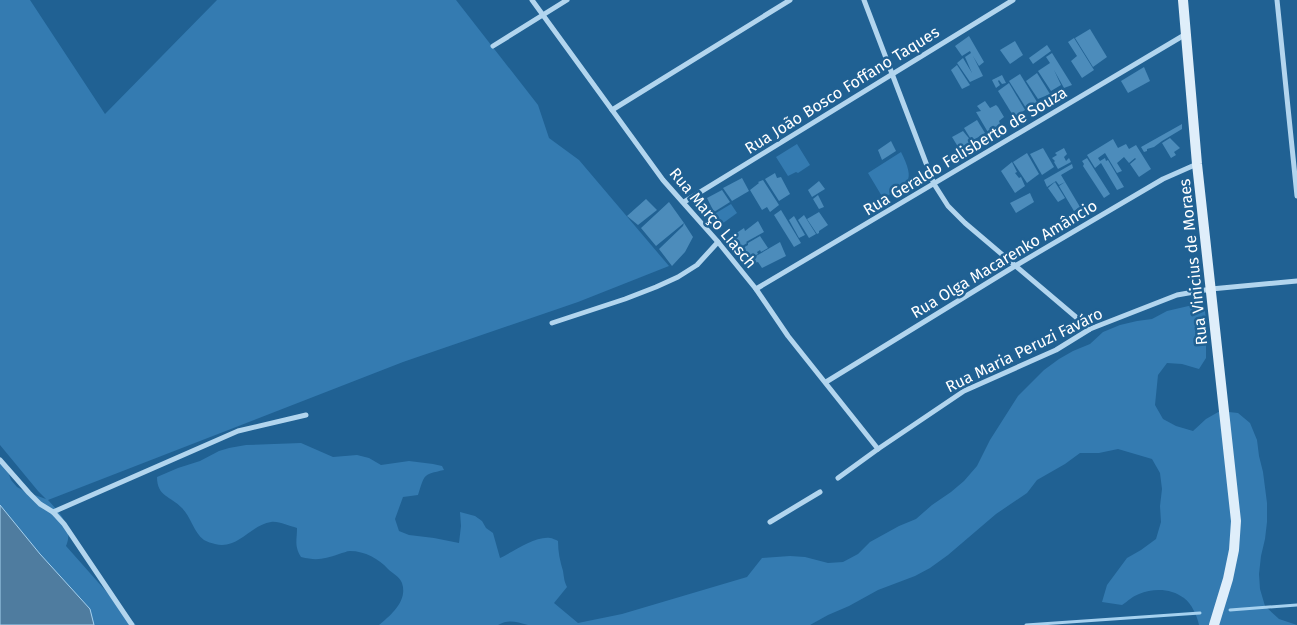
<svg xmlns="http://www.w3.org/2000/svg" width="1297" height="625" font-family="'Fira Sans',sans-serif">
  <style>
    .green { fill: #347bb1 }
    .water { fill: #4f7c9f; stroke: #a6d1ef }
    .lines { fill: none; stroke-linecap: round; stroke-linejoin: round }
    .stream { stroke: #a6d1ef; stroke-width: 3 }
    .building { fill: #4c8cbb }
    .street { stroke: #b2d5ee; stroke-width: 5 }
    .secondary { stroke: #dfeefa; stroke-width: 10 }
    .labels { text-anchor: middle; dominant-baseline: central; stroke-width: 5; stroke-linejoin: round; paint-order: stroke }
    .street-label { font-size: 16px; fill: #fff; stroke: #206193 }
  </style>
  <rect width="100%" height="100%" fill="#206193"/>
  <!-- green -->
  <g class="green">
    <path d="M0 0H30L105 114 217 0H456L538 105 549 138 579 160 669 266 578 302 403 362 48 500C60 513 74 528 66 546L136 625H0V461L7 469 11 480 17 487 26 492 46 499 38 491 0 445Z"/>
    <polygon points="797,144 810,165 798,173 796,172 788,176 776,157"/>
    <path d="M901 152C916 182 909 184 883 198L868 173Z"/>
    <polygon points="731,204 737,213 719,226 711,216"/>
    <path d="M1197 304 1205 311 1207 329 1206 342V358L1199 369 1182 364 1167 363 1158 375 1155 405 1163 419 1176 426 1193 431 1206 419 1220 411 1238 413 1250 423 1257 440 1259 456 1263 472 1267 503V522L1265 539 1261 556 1259 574 1260 589 1265 606 1279 619 1297 625H1199C1197 616 1192 604 1184 598 1171 588 1153 588 1139 594 1133 596 1128 601 1122 605L1102 602 1107 585 1127 558 1141 550 1156 539 1161 522 1160 506 1162 489 1160 473 1152 459 1118 449 1099 453H1080L1065 464 1037 480 1027 493 996 514 948 555 930 568 915 576 878 590 849 606 828 615 810 625H528C516 622 509 619 498 625H379C391 615 408 601 402 583 399 576 393 574 388 569 379 559 365 551 350 551 347 551 343 553 339 554 324 559 317 561 301 557 294 545 297 541 297 528 289 526 279 521 271 522 250 525 238 550 215 544 212 543 207 542 204 540 194 533 191 517 182 508 171 496 157 497 157 477L178 468 200 461 219 451 229 448 246 445 301 443 333 457 357 455 369 458 381 465 409 461 433 464 442 466 444 470C422 475 425 474 418 495L403 497 395 519 399 531 409 535 434 538 459 543 461 526 460 512 475 516 482 521 486 528 493 533 500 558C513 552 535 536 550 538 552 538 556 540 558 541 558 552 560 561 563 571 564 577 564 581 567 587L554 603 578 623 622 614 747 577 762 558 790 556 805 557 828 563 843 562 858 554 870 542 899 526 916 519 932 505 951 492 964 481 977 466 990 440 1018 396 1044 370 1059 359 1073 351 1090 344 1103 332 1120 325 1137 321 1152 319 1167 311Z"/>
  </g>
  <!-- water -->
  <polygon class="water" points="0,505 40,554 90,609 94,625 0,625"/>
  <g class="lines">
    <!-- stream -->
    <g class="stream">
      <polyline points="1230,610 1297,605"/>
      <polyline points="1026,625 1200,613"/>
    </g>
  </g>
  <!-- building -->
  <g class="building">
    <polygon points="1090,29 1107,57 1093,67 1075,38"/>
    <polygon points="969,36 984,62 979,66 973,56 983,76 970,82 957,63 963,58 972,73 965,57 971,53 970,51 962,56 955,46"/>
    <polygon points="1074,38 1094,70 1082,78 1071,61 1077,56 1068,42"/>
    <polygon points="1015,41 1023,55 1010,64 1000,50"/>
    <polygon points="1047,45 1051,51 1033,64 1029,58"/>
    <polygon points="1052,53 1072,85 1064,88 1054,70 1061,85 1051,91 1038,71 1050,63 1046,57"/>
    <polygon points="957,65 970,85 962,89 951,70"/>
    <polygon points="1144,67 1150,81 1128,93 1121,81"/>
    <polygon points="1037,73 1050,94 1038,99 1026,81"/>
    <polygon points="1020,74 1037,102 1026,108 1009,81"/>
    <polygon points="1002,75 1006,83 1002,84 999,80 998,81 1000,85 996,88 992,80"/>
    <polygon points="1009,83 1025,110 1014,117 998,91"/>
    <polygon points="985,101 990,108 996,105 998,107 1004,117 999,121 1001,126 989,134 976,112 981,111 977,106"/>
    <polygon points="977,120 985,133 972,141 964,128"/>
    <polygon points="1182,124 1182,129 1162,141 1154,147 1147,149 1147,151 1144,152 1141,147"/>
    <polygon points="963,131 972,142 960,150 952,137"/>
    <polygon points="1170,138 1180,148 1174,152 1176,155 1171,158 1162,143"/>
    <polygon points="1113,139 1118,148 1126,144 1129,149 1136,145 1151,169 1139,177 1130,164 1136,159 1135,158 1129,163 1124,157 1117,163 1122,171 1117,173 1105,153 1098,158 1100,161 1105,158 1106,161 1108,160 1124,187 1117,190 1101,163 1095,168 1087,155"/>
    <polygon points="891,141 896,151 882,160 878,150"/>
    <polygon points="1043,148 1054,167 1042,175 1030,154"/>
    <polygon points="1064,148 1067,154 1064,157 1066,161 1069,158 1071,162 1058,169 1054,162 1055,161 1052,158 1057,155 1055,153"/>
    <polygon points="1027,153 1039,174 1027,183 1013,162"/>
    <polygon points="1087,158 1110,194 1104,198 1083,166 1084,164 1082,161"/>
    <polygon points="1012,162 1017,172 1015,173 1019,178 1021,177 1025,186 1015,193 1001,171"/>
    <polygon points="1072,164 1073,168 1061,175 1080,207 1074,211 1059,186 1065,182 1059,185 1056,181 1047,187 1044,180"/>
    <polygon points="775,173 777,178 781,177 790,194 779,201 765,179"/>
    <polygon points="742,178 749,191 732,201 723,188"/>
    <polygon points="763,180 779,205 770,212 767,207 762,210 750,190 759,183 758,182"/>
    <polygon points="819,181 825,189 812,197 808,190"/>
    <polygon points="1055,182 1065,198 1058,202 1048,188"/>
    <polygon points="722,190 730,202 714,212 707,198"/>
    <polygon points="1030,193 1034,202 1016,213 1010,203"/>
    <polygon points="818,195 824,207 819,209 813,199"/>
    <polygon points="646,199 657,210 638,225 627,216"/>
    <polygon points="669,202 684,223 693,237 685,252 672,266 659,249 683,226 684,223 656,246 641,228"/>
    <polygon points="781,210 801,243 794,247 774,215"/>
    <polygon points="819,212 828,225 819,231 819,233 817,234 807,219"/>
    <polygon points="804,215 816,234 809,238 798,220"/>
    <polygon points="794,216 805,235 799,238 789,220"/>
    <polygon points="758,221 764,232 746,242 747,243 736,250 729,238 744,228 745,231"/>
    <polygon points="760,236 768,248 761,252 760,250 757,252 758,254 750,258 743,248 748,245 748,243"/>
    <polygon points="780,242 786,256 762,268 758,262 754,263 751,259"/>
  </g>
  <g class="lines">
    <!-- street -->
    <g class="street">
      <polyline points="532,0 663,180 718,242 756,289 788,336 878,449"/>
      <polyline points="864,0 934,184 948,206 965,223 1090,329"/>
      <polyline points="1277,0 1297,196"/>
      <polyline points="493,46 567,0"/>
      <polyline points="612,110 790,0"/>
      <polyline points="684,202 1013,0"/>
      <polyline points="756,289 1186,34"/>
      <polyline points="552,323 625,299 656,287 678,277 697,265 718,242"/>
      <polyline points="826,382 1015,266 1163,179 1197,164"/>
      <polyline points="0,460 29,493 40,504 53,512 64,524 132,625"/>
      <polyline points="838,478 878,449 964,391 1056,350 1090,329 1177,295 1211,289 1297,281"/>
      <polyline points="53,512 238,431 306,415"/>
      <polyline points="770,522 820,492"/>
    </g>
    <!-- secondary -->
    <polyline class="secondary" points="1183,0 1197,164 1236,521 1234,550 1228,579 1214,625"/>
  </g>
  <g class="labels">
    <!-- street labels -->
    <g class="street-label">
      <text transform="translate(842 90) rotate(-32)">Rua João Bosco Foffano Taques</text>
      <text transform="translate(965 151) rotate(-31)">Rua Geraldo Felisberto de Souza</text>
      <text transform="translate(713 218) rotate(50)">Rua Março Liasch</text>
      <text transform="translate(1004 259) rotate(-31)">Rua Olga Macarenko Amâncio</text>
      <text transform="translate(1193 262) rotate(-96)">Rua Vinicius de Moraes</text>
      <text transform="translate(1024 350) rotate(-26)">Rua Maria Peruzi Faváro</text>
    </g>
  </g>
</svg>
